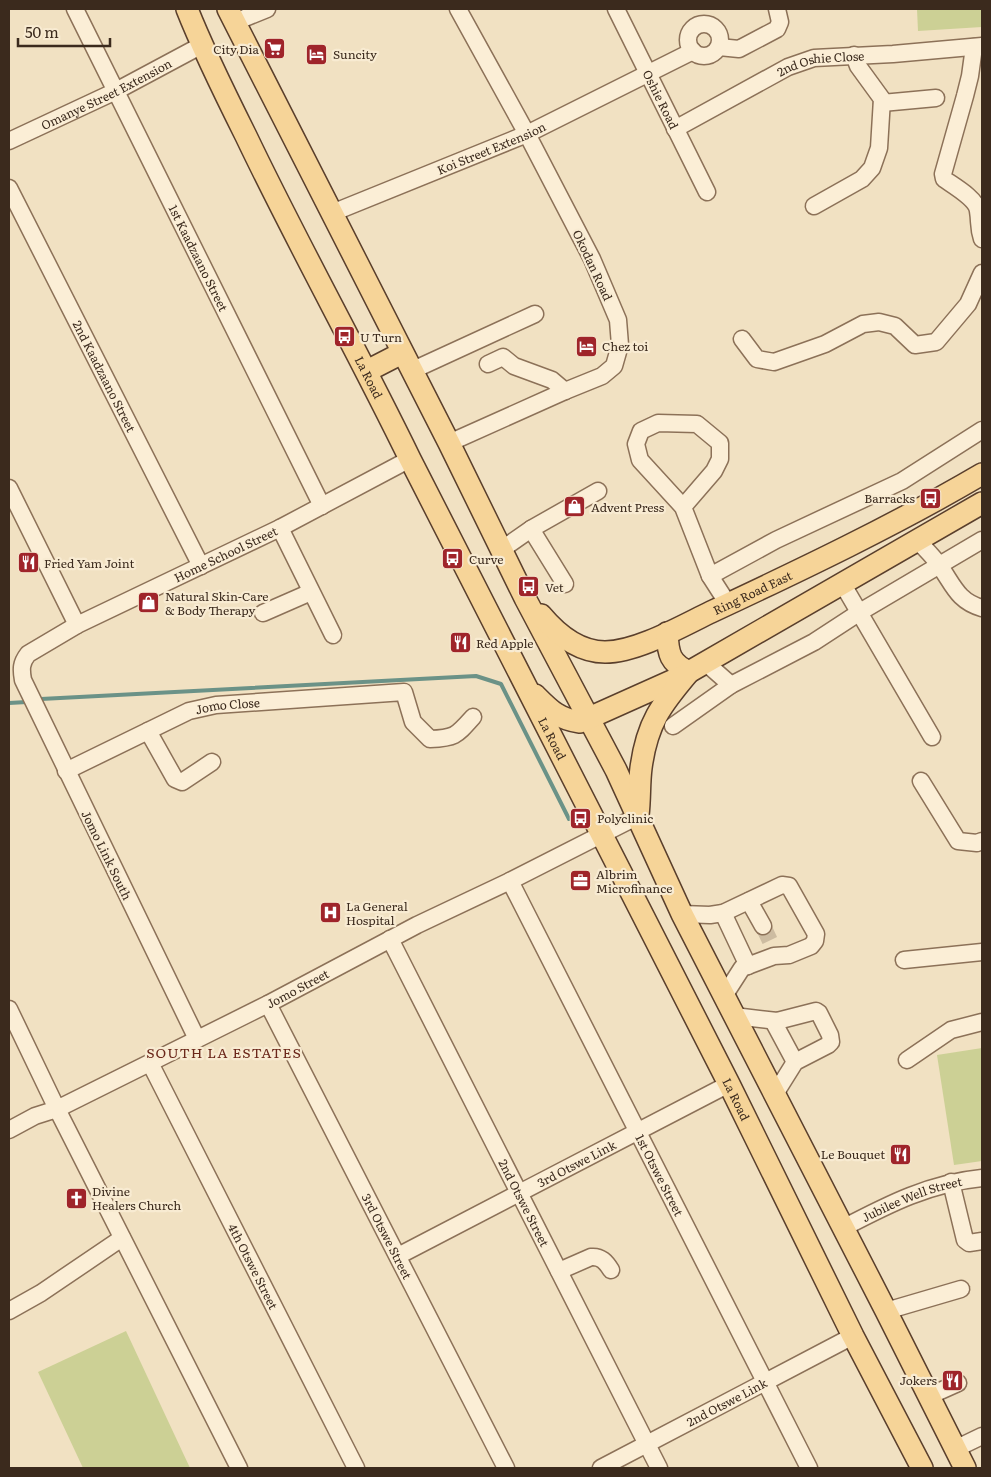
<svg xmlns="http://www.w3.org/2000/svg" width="991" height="1477" font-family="Literata,serif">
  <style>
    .green { fill: #ccd095 }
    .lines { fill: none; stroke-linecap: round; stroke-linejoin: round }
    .stream { stroke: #6b9287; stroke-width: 4 }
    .minor-tunnel { stroke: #cdbca1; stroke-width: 16; stroke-dasharray: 16 8; stroke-linecap: butt }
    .minor-casing { stroke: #8c7158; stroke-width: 19 }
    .major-casing { stroke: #5a3f2c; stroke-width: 24 }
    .minor { stroke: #fbeed6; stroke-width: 16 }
    .major { stroke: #f6d498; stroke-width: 21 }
    .labels { text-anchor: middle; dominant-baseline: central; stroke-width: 4.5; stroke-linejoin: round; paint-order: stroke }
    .poi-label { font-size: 12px; fill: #3b2a1d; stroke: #f8ebd2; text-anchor: start }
    .street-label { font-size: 12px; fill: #3b2a1d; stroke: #f8ebd2 }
    .neighbourhood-label { font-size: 14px; letter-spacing: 1px; fill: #6b271a; stroke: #f8ebd2 }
  </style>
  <rect width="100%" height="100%" fill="#f1e1c2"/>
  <!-- green -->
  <g class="green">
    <polygon points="917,9 982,9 982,27 918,31"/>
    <polygon points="982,1048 982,1161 954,1165 937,1055"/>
    <polygon points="126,1331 190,1468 83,1468 38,1372"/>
  </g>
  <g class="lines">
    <!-- stream -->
    <g class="stream">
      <polyline points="41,699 476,676 501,684 569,819"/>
      <polyline points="9,703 27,702"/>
    </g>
    <!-- minor-tunnel -->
    <polyline class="minor-tunnel" points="763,926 771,943"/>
    <defs>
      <g id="minor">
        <path id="s1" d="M75 9 322 506"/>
        <path id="s2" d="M616 9 707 192"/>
        <polyline points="235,22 267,9"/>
        <circle cx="704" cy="40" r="16"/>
        <polyline points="719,47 739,49 777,29 780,22 777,9"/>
        <path d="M974 47 970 76 965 96 943 174 944 179C954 186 977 199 978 211 980 223 978 227 982 239"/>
        <polyline points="882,103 936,98"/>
        <path id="s3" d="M675 129 788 67 814 58 893 54 982 46"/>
        <path id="s4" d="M9 141 116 91 202 45"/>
        <path id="s5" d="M9 188 201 566"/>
        <polyline points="814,206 862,179 872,168 879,148 882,99 858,66 854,55"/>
        <path id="s6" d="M332 213 527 134 693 51"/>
        <polyline points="742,339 757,359 774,362 825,344 863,324 879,322 895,326 915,345 936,342 968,304 982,273"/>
        <polyline points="488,364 503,357 514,366 552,380 565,391"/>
        <polyline points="411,371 535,314"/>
        <polyline points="449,443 565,391 602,376 614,366 620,345 618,320 592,259 527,134 458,9"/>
        <polyline points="9,488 77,625"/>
        <polyline points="683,507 714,471 720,459 720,443 697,424 658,423 641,431 636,444 640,460 683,507 710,576 728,604"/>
        <polyline points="280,528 333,635"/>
        <polyline points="531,529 565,584"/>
        <path d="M918 541C925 549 933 556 939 565 953 584 957 601 982 608"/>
        <polyline points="501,550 531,529 598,491"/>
        <polyline points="710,576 776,540 902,481 982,430"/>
        <polyline points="842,583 932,737"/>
        <polyline points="263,613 311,592"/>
        <polyline points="706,663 731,685"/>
        <polyline points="673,726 731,685 814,642 860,612 982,540"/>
        <polyline points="148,731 175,779 182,782 212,762"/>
        <path id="s7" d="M66 771 189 711 216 705 404 692 413 722 430 739C455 738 456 736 473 717"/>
        <polyline points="921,781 958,841 977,843 982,841"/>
        <path id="s8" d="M510 881 809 1468"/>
        <polyline points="749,901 763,926"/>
        <polyline points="723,913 748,966"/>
        <polyline points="682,914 710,915 723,913 782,885 789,886 816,934 815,941 811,946 789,955 774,956 742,968 724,996"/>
        <path id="s9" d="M390 939 659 1468"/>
        <polyline points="904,960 982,952"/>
        <path id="s10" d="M268 1004 506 1468"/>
        <path id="s11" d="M9 1009 57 1109 268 1004 417 925 510 881 638 816"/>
        <polyline points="734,1016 777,1021 816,1011 819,1013 830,1035 831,1042 828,1045 795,1062 775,1094"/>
        <polyline points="773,1021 795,1062"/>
        <path id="s12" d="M197 1039 23 680C21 669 21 663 28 654L77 625 280 528 410 459"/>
        <polyline points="907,1060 951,1030 982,1022"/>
        <path id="s13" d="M150 1063 356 1468"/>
        <polyline points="9,1130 35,1116 57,1109 239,1468"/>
        <polyline points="951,1182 965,1240 969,1243 982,1241"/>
        <path id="s14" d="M843 1228C889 1204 930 1183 982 1178"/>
        <path id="s15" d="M398 1256 729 1084"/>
        <path d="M559 1271 591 1257C601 1256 606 1262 611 1270"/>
        <polyline points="9,1311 41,1293 122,1238"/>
        <polyline points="886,1311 961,1289"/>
        <polyline points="929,1396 958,1383"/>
        <polyline points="955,1449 982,1436"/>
        <path id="s16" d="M601 1468 853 1336"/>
      </g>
      <g id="major">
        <path id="s17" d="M187 9C204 52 225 94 246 136 298 245 357 350 410 459L729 1084 853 1336 922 1468"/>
        <polyline points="228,9 449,443 525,598 616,770 682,914 886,1311 965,1468"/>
        <polyline points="367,371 402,353"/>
        <path id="s18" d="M541 615C557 634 579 652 605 652 637 652 682 626 711 612 803 569 895 525 982 474"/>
        <path d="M667 633C668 654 670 663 689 672"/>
        <path d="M535 695C550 710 558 719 580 722L685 675"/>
        <path d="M638 815C640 799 639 783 641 768 647 723 661 705 689 672L982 503"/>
      </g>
    </defs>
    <!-- minor casing -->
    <use href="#minor" class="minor-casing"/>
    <!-- major casing -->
    <use href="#major" class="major-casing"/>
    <!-- minor -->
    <use href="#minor" class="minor"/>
    <!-- major -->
    <use href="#major" class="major"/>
  </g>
  <!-- icons -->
  <defs>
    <symbol id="supermarket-square" viewBox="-11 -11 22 22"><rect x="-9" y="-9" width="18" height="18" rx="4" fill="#9f242a" stroke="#f8ebd2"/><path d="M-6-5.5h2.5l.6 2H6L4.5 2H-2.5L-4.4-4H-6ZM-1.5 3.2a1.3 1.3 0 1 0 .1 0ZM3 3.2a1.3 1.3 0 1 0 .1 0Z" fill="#fff"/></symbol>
    <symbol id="hotel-square" viewBox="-11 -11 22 22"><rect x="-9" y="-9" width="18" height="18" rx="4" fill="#9f242a" stroke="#f8ebd2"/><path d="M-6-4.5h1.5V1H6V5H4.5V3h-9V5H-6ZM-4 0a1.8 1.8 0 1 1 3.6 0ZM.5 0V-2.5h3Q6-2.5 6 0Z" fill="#fff"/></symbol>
    <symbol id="bus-square" viewBox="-11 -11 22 22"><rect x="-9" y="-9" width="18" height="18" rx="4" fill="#9f242a" stroke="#f8ebd2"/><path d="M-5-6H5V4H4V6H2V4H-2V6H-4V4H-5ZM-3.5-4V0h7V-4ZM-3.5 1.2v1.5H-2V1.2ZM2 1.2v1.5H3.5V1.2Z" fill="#fff"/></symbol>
    <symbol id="shop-square" viewBox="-11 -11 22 22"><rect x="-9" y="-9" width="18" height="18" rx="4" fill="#9f242a" stroke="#f8ebd2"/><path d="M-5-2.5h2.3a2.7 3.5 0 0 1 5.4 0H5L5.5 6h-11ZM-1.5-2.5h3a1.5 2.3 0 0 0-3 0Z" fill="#fff"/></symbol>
    <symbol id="restaurant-square" viewBox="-11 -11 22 22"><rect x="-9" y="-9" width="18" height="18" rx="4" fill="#9f242a" stroke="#f8ebd2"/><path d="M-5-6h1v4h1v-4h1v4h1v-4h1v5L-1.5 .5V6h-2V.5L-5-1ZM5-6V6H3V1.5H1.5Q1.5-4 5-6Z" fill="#fff"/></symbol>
    <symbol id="office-square" viewBox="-11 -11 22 22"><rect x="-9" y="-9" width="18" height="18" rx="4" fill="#9f242a" stroke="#f8ebd2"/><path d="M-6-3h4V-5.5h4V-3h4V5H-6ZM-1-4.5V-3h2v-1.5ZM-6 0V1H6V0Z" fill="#fff"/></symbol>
    <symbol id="hospital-square" viewBox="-11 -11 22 22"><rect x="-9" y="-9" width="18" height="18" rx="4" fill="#9f242a" stroke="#f8ebd2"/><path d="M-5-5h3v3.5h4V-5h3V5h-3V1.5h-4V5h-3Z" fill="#fff"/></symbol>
    <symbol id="church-square" viewBox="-11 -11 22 22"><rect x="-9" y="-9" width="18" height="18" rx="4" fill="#9f242a" stroke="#f8ebd2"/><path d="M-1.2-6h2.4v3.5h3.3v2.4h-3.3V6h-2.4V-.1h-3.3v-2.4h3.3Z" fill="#fff"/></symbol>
  </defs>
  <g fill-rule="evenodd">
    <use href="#supermarket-square" x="262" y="36" width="25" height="25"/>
    <use href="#hotel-square" x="304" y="42" width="25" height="25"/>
    <use href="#bus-square" x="332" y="324" width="25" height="25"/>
    <use href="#hotel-square" x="574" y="334" width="25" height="25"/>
    <use href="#bus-square" x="918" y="486" width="25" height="25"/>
    <use href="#shop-square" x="562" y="494" width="25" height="25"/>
    <use href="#bus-square" x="440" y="546" width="25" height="25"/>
    <use href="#restaurant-square" x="16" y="550" width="25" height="25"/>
    <use href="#bus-square" x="516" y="574" width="25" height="25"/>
    <use href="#shop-square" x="136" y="590" width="25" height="25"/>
    <use href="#restaurant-square" x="448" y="630" width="25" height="25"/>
    <use href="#bus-square" x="568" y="806" width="25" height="25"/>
    <use href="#office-square" x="568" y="868" width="25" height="25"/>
    <use href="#hospital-square" x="318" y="900" width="25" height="25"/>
    <use href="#restaurant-square" x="888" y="1142" width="25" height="25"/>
    <use href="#church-square" x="64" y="1186" width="25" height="25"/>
    <use href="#restaurant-square" x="940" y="1368" width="25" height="25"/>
  </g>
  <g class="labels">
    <!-- poi labels -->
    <g class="poi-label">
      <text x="259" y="49" text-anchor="end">City Dia</text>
      <text x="333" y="54">Suncity</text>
      <text x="360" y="337">U Turn</text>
      <text x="602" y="346">Chez toi</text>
      <text x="915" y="498" text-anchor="end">Barracks</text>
      <text x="591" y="507">Advent Press</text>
      <text x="469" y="559">Curve</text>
      <text x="44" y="563">Fried Yam Joint</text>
      <text x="545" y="587">Vet</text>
      <text x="165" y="596">Natural Skin-Care<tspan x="165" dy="14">&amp; Body Therapy</tspan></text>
      <text x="476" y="643">Red Apple</text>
      <text x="597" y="818">Polyclinic</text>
      <text x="596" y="874">Albrim<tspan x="596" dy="14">Microfinance</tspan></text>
      <text x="346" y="906">La General<tspan x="346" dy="14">Hospital</tspan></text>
      <text x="885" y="1154" text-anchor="end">Le Bouquet</text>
      <text x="92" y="1191">Divine<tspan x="92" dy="14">Healers Church</tspan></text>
      <text x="937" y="1380" text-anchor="end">Jokers</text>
    </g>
    <!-- street labels -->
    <g class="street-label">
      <text stroke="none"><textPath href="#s3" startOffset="162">2nd Oshie Close</textPath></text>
      <text stroke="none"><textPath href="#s4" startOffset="108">Omanye Street Extension</textPath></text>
      <text stroke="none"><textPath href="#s2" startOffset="101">Oshie Road</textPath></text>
      <text stroke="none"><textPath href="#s6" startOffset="172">Koi Street Extension</textPath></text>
      <text stroke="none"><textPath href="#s1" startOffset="278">1st Kaadzaano Street</textPath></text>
      <text transform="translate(593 265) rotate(65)">Okodan Road</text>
      <text stroke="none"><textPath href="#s5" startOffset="211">2nd Kaadzaano Street</textPath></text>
      <text stroke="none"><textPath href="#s17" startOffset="411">La Road</textPath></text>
      <text stroke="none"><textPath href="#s12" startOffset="648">Home School Street</textPath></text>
      <text stroke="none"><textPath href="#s18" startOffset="236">Ring Road East</textPath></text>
      <text stroke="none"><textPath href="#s7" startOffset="176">Jomo Close</textPath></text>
      <text stroke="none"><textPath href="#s17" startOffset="816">La Road</textPath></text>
      <text transform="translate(107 855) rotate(64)">Jomo Link South</text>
      <text stroke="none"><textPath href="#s11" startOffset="380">Jomo Street</textPath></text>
      <text stroke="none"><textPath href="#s17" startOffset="1221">La Road</textPath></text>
      <text stroke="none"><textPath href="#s15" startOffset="201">3rd Otswe Link</textPath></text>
      <text stroke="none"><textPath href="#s8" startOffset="330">1st Otswe Street</textPath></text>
      <text stroke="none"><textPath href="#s14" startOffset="75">Jubilee Well Street</textPath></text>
      <text stroke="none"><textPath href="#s9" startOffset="296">2nd Otswe Street</textPath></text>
      <text stroke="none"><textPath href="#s10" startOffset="261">3rd Otswe Street</textPath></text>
      <text stroke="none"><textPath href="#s13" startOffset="228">4th Otswe Street</textPath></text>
      <text stroke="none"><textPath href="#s16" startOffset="142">2nd Otswe Link</textPath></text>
    </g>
    <!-- neighbourhood labels -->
    <g class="neighbourhood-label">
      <text x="224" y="1052">SOUTH LA ESTATES</text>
    </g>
  </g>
  <!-- border -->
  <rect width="991" height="1477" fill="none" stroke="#3b2a1d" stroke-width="20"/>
  <!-- scale -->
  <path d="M18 38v8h92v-8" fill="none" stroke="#3b2a1d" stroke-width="2.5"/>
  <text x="25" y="38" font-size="15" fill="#3b2a1d" stroke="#f8ebd2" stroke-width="4" paint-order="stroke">50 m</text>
</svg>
